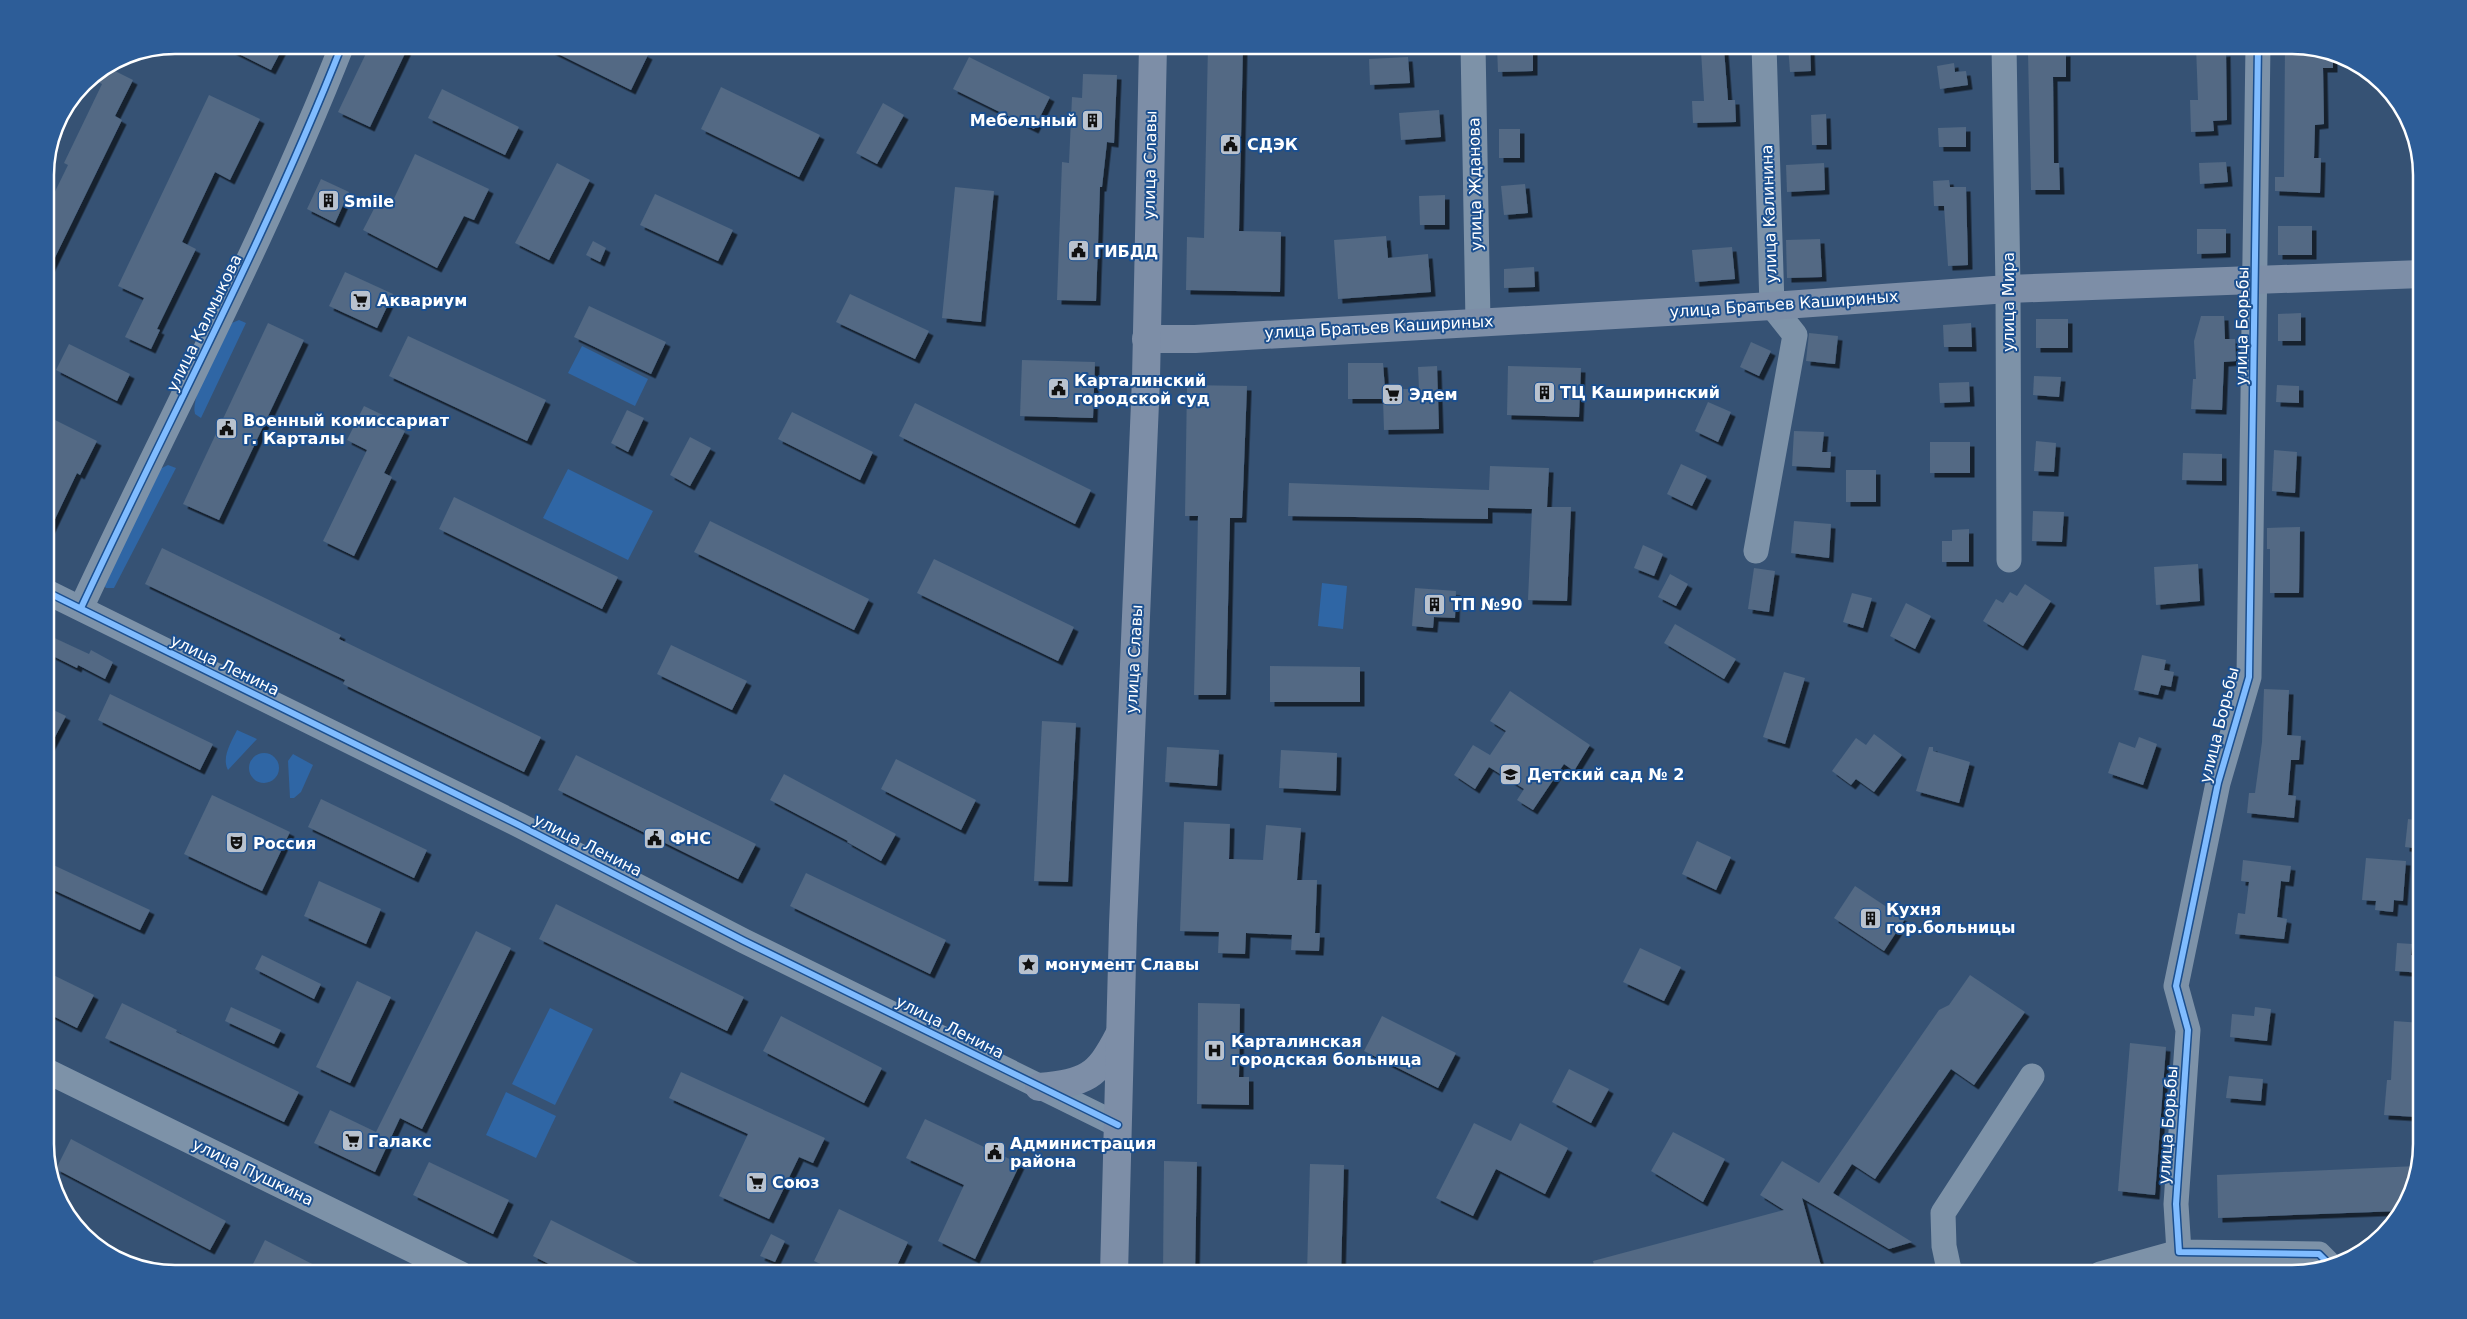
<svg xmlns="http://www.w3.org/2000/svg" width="2467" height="1319" font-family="'DejaVu Sans',sans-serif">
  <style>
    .green { fill: #2f66a5 }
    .building { fill: #526984; filter: url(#shadow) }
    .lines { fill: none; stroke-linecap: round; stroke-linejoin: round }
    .minor { stroke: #7d92a8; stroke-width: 25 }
    .major { stroke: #7d8ea7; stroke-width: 28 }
    .cycleway-casing { stroke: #1b4f8f; stroke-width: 9 }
    .cycleway { stroke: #80bcff; stroke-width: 6 }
    .labels { text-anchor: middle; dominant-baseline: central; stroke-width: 4; stroke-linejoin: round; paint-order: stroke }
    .poi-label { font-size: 16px; font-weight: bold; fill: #fff; stroke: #1b4f8f; text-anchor: start }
    .street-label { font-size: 16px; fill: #fff; stroke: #1b4f8f }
    .rim { fill: none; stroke: #fff; stroke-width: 2.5 }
  </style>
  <defs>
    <filter id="shadow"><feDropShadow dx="4.5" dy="4.5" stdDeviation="0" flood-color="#0009"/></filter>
  </defs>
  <rect width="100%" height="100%" fill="#365274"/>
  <!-- green -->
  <g class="green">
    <path d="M239 320 246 323 201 418 195 414C190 394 222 344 232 323Z"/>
    <polygon points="582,346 648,379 635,406 568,373"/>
    <polygon points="168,465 176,468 114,588 106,588 103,584 160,469"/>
    <polygon points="568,469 653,511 628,560 543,518"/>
    <polygon points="1322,583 1347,586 1343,629 1318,626"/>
    <path d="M237 730 257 739 228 770C221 757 232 741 237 730Z"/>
    <circle cx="264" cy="768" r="15"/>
    <polygon points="293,754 313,765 301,792 294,798 290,798 288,761"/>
    <polygon points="550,1008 593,1029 555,1105 512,1084"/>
    <polygon points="506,1092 556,1116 536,1158 486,1135"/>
  </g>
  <!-- building -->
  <g class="building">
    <polygon points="221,45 284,45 271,70"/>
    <polygon points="370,45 409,45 370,127 338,112"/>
    <polygon points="540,45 628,45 648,55 631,90"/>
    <polygon points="1208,45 1243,45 1239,231 1281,232 1280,292 1186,290 1187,237 1204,238"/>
    <polygon points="1788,45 1810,45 1811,71 1790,72"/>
    <polygon points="2216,45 2216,53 2226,52 2227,120 2213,121 2214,131 2191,132 2190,100 2198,100 2196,46"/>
    <polygon points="2285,45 2333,55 2333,68 2323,68 2324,124 2315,125 2314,158 2321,158 2320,193 2275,191 2275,177 2284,177"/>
    <polygon points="1533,46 1533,71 1498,72 1497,47"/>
    <polygon points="1724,49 1728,100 1735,100 1736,122 1693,123 1692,101 1704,101 1701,51"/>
    <polygon points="2066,52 2066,77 2053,77 2054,163 2059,163 2060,190 2031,190 2028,53"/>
    <polygon points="969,57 1050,97 1034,129 953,89"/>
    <polygon points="1408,57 1410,83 1370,85 1369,59"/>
    <polygon points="1954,63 1955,72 1966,71 1968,85 1940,89 1937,66"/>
    <polygon points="107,67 133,80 115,116 122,120 45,278 45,234 52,220 45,216 45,212 68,165 64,163 102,84 98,82"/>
    <polygon points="1083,74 1117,75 1114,143 1107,142 1102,187 1100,187 1096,301 1057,300 1062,162 1069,163 1072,97 1082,98"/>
    <polygon points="721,87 820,135 799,177 701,129"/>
    <polygon points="442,89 519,127 505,155 428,118"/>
    <polygon points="209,95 260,119 230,180 215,172 182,242 196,249 157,329 160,330 151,349 125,337 144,298 118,286"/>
    <polygon points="883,103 904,115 877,164 856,153"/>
    <polygon points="1439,110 1441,137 1401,140 1399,113"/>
    <polygon points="1826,114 1827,145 1812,145 1811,115"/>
    <polygon points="1966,127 1966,147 1939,147 1938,128"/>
    <rect x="1499" y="129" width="21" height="29"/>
    <polygon points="415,154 489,189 474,220 464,216 437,268 363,230 379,199 391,205"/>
    <polygon points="2226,162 2228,182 2200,184 2199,163"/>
    <polygon points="557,163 590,180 549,260 515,243"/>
    <polygon points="1824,163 1825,190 1787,192 1786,165"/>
    <polygon points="321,179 349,192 335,223 307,209"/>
    <polygon points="1949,180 1950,187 1966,187 1968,265 1948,266 1944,206 1934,206 1933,181"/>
    <polygon points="1525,184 1528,213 1504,215 1501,186"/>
    <polygon points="955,187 994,191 981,322 942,318"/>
    <polygon points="655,194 733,230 718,261 640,225"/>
    <polygon points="1445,195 1445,225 1420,225 1419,196"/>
    <rect x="2278" y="226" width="34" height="29"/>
    <polygon points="2197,229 2226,229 2226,253 2197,254"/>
    <polygon points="1386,236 1388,258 1428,254 1431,292 1338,299 1334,240"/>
    <polygon points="1820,239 1822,277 1787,278 1786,240"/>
    <polygon points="593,241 606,248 600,262 586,255"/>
    <polygon points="1732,247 1735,279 1695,282 1692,250"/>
    <polygon points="1534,267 1535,287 1504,288 1504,269"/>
    <polygon points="345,272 393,294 377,328 329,306"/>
    <polygon points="850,294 929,331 915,359 836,322"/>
    <polygon points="589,306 666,342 651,374 574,337"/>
    <polygon points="2301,313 2301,341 2278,341 2278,314"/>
    <polygon points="2201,316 2224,316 2225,339 2235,339 2236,361 2224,362 2222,410 2191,409 2193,379 2196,379 2194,341"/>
    <rect x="2036" y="319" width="32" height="29"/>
    <polygon points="268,323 304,340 219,520 183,504"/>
    <polygon points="1971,323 1972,347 1944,347 1943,325"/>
    <polygon points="1809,333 1838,336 1835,364 1806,361"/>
    <polygon points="408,336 546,400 527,441 389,376"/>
    <polygon points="1751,342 1771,351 1759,376 1740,367"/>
    <polygon points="69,344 130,374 117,401 56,370"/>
    <polygon points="1022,360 1095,362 1093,418 1020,416"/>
    <polygon points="1348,363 1383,363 1385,389 1419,389 1418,367 1437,366 1439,429 1384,430 1383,399 1348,399"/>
    <polygon points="1508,366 1581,368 1579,417 1507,415"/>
    <polygon points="2034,376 2061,377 2059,397 2033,395"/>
    <polygon points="1969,382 1970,402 1940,403 1939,383"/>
    <polygon points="1187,385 1247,386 1242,518 1230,518 1226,695 1194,695 1198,516 1185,516"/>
    <polygon points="2277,385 2299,386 2299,403 2276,402"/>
    <polygon points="1708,402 1731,412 1718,442 1695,431"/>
    <polygon points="915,403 1091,490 1075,524 899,436"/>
    <polygon points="364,406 387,417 385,421 405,431 384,473 392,477 354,556 323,541 367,450 347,440"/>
    <polygon points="627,410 644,418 628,452 611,443"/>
    <polygon points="792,412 873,452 860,480 778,439"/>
    <polygon points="45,415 97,441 80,475 77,473 45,540"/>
    <polygon points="1794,431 1824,432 1822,452 1831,452 1830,468 1792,466"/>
    <polygon points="690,437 711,448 690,486 670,475"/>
    <polygon points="2036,441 2056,443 2054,472 2034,471"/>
    <rect x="1930" y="442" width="40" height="31"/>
    <polygon points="2274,450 2297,452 2295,493 2272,491"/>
    <polygon points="2183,453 2222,454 2222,481 2182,480"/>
    <polygon points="1681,464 1707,476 1692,506 1667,494"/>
    <polygon points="1490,466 1549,468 1547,507 1571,507 1567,601 1528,600 1532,509 1488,508 1488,519 1288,516 1289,483 1489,490"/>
    <rect x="1846" y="470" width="30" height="32"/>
    <polygon points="454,497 618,577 602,609 439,529"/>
    <polygon points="2033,511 2064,512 2062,542 2032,541"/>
    <polygon points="710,521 869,599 854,630 694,552"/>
    <polygon points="1794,521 1831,524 1829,558 1791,553"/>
    <polygon points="2300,527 2299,593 2270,593 2270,549 2267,549 2267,528"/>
    <polygon points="1969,529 1969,562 1942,562 1942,541 1952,541 1952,530"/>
    <polygon points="1643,545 1663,554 1654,576 1634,568"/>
    <polygon points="162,548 341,635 339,639 541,737 524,772 343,684 345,680 145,584"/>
    <polygon points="934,559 1074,627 1058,661 917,593"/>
    <polygon points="2198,564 2200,601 2156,605 2154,567"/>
    <polygon points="1754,568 1775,571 1769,612 1748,609"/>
    <polygon points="1670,574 1688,584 1676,606 1658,597"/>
    <polygon points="2025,584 2051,601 2023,646 1983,621 1996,599 2003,603 2010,592 2017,596"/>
    <polygon points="1415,588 1456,591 1455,618 1434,617 1433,628 1412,626"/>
    <polygon points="1852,593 1872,598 1863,628 1843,622"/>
    <polygon points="1906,603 1931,616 1915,649 1890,636"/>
    <polygon points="1675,624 1736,659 1724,679 1664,643"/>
    <polygon points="48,635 89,654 91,650 113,662 105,679 78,665 77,668 51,655 52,652 45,648"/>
    <polygon points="671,645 747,681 732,710 657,674"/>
    <polygon points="2142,655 2166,660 2164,670 2174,672 2171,687 2161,685 2158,695 2134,690"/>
    <polygon points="1270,666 1360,667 1360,702 1270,702"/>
    <polygon points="1784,672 1805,678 1785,744 1763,737"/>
    <polygon points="2264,689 2289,690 2287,735 2301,736 2299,760 2291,760 2288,795 2296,796 2294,818 2247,813 2249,793 2255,793 2262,742"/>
    <polygon points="1510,691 1590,745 1574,771 1564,764 1533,810 1517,800 1524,789 1489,767 1475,789 1454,775 1473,745 1490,755 1506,731 1490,721"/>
    <polygon points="110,694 213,744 200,770 98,720"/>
    <polygon points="45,706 66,716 45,756"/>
    <polygon points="1042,721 1076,723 1068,882 1034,881"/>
    <polygon points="1874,734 1902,755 1874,792 1856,779 1851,785 1832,771 1856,738 1866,745"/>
    <polygon points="2139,737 2157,744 2143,785 2108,773 2119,742 2135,748"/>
    <polygon points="1167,747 1219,750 1217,786 1165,782"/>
    <polygon points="1929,747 1933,747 1933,751 1970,762 1959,803 1916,791"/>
    <polygon points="1281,750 1337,753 1336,791 1279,788"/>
    <polygon points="576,755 756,844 738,879 558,790"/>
    <polygon points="896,759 976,800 961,830 881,789"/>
    <polygon points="784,774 896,834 881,861 847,842 848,841 770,800"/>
    <polygon points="212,795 290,832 262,891 184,854"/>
    <polygon points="321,799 427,850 414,878 308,827"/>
    <polygon points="2408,819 2422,821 2422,849 2405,847"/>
    <polygon points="1184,822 1230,824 1229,859 1263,860 1266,825 1301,828 1297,880 1317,880 1315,933 1320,933 1319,951 1291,950 1292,935 1246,933 1245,954 1218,953 1219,932 1180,931"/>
    <polygon points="1697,841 1731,857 1716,890 1682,874"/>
    <polygon points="2366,858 2406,861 2403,901 2394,900 2393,912 2375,910 2376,901 2362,900"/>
    <polygon points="2243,860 2291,866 2289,882 2281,881 2277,917 2287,919 2284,939 2235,934 2238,913 2245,914 2249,882 2241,881"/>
    <polygon points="49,863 150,910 140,930 45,886 45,872"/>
    <polygon points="806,873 946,940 930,974 790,906"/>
    <polygon points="319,881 381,909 366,944 304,916"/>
    <polygon points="1855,886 1905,919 1884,951 1834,918"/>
    <polygon points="556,904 744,997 727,1031 539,939"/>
    <polygon points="476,931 511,948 422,1129 400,1118 375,1172 314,1143 330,1110 376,1132"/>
    <polygon points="2397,943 2412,944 2411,955 2422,956 2422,973 2395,971"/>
    <polygon points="1640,948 1681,967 1664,1001 1623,982"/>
    <polygon points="262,955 321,984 314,999 255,969"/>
    <polygon points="45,971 94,995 77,1028 45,1012"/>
    <polygon points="1970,975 2025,1012 1974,1085 1951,1069 1875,1179 1852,1164 1833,1193 1912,1242 1889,1249 1802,1198 1822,1269 1807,1274 1654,1274 1653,1265 1619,1274 1596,1274 1593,1261 1784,1210 1760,1195 1782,1161 1819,1183 1939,1010 1949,1005"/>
    <polygon points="357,981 391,997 350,1083 316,1067"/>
    <polygon points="122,1003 177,1030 176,1032 299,1092 284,1122 105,1038"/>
    <polygon points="1198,1003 1240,1004 1239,1077 1249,1077 1249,1105 1197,1104"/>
    <polygon points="231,1007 281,1030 274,1044 225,1021"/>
    <polygon points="2255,1007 2271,1009 2267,1041 2230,1037 2232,1014 2254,1016"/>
    <polygon points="781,1016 882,1068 864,1103 763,1051"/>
    <polygon points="1382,1016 1456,1053 1438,1088 1364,1051"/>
    <polygon points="2394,1021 2422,1023 2422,1057 2417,1117 2384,1115 2387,1080 2391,1080"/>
    <polygon points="2130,1043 2166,1047 2155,1195 2118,1191"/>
    <polygon points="1569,1069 1609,1089 1591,1123 1552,1102"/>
    <polygon points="681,1072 825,1138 813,1163 799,1157 769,1219 719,1196 748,1134 669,1098"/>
    <polygon points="2229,1076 2263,1079 2261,1101 2226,1098"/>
    <polygon points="925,1119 1020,1164 975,1259 938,1241 964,1185 906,1158"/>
    <polygon points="1474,1123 1511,1141 1520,1123 1568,1148 1545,1194 1496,1169 1473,1216 1436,1198"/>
    <polygon points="1673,1132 1725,1159 1703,1202 1651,1171"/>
    <polygon points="71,1139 226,1221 210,1250 56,1169"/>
    <polygon points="1164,1161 1197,1162 1195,1274 1163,1274"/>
    <polygon points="429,1162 509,1200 493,1234 413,1195"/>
    <polygon points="1310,1164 1344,1165 1341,1274 1307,1274"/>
    <polygon points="2417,1166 2408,1202 2400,1211 2218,1218 2217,1175"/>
    <polygon points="839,1209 908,1242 893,1274 841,1274 814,1261"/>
    <polygon points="551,1220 659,1274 569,1274 533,1256"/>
    <polygon points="771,1234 785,1241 775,1262 760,1256"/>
    <polygon points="265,1240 332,1274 248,1274"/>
  </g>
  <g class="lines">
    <!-- minor -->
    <g class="minor">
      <polyline points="1473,45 1478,322"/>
      <polyline points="2004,45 2008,289 2009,560"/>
      <polyline points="2258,45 2249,677 2218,783 2176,986 2188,1030 2176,1204 2179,1252 2319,1254 2329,1264"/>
      <polyline points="1756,551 1795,335 1772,306 1764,45"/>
      <polyline points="45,591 519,825 744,941 1118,1125"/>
      <path d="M81 608C168 421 266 238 342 45"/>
      <polyline points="45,1070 461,1274"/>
      <polyline points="1950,1274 1944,1246 1943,1213 2032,1076"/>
      <polyline points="2100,1274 2179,1252"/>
    </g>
    <!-- major -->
    <g class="major">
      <polyline points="1146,339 1195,339 1772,306 2008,289 2422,274"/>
      <path d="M1039 1087C1086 1082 1097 1078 1119 1035"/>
      <polyline points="1114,1274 1123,925 1146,379 1153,45"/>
    </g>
    <defs>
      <g id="cycleway">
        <polyline points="2258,45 2249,677 2218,783 2176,986 2188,1030 2176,1204 2179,1252 2319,1254 2329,1264"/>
        <polyline points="45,591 519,825 744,941 1118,1125"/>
        <path d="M81 608C168 421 266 238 342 45"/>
      </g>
    </defs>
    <!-- cycleway casing -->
    <use href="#cycleway" class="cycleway-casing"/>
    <!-- cycleway -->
    <use href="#cycleway" class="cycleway"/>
  </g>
  <!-- icons -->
  <defs>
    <symbol id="building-square" viewBox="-11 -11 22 22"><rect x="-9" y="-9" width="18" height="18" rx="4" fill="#b9c2ce" stroke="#1b4f8f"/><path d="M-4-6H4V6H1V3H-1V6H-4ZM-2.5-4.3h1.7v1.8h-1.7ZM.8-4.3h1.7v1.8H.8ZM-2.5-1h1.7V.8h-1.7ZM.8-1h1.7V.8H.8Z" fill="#111"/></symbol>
    <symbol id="civic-square" viewBox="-11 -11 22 22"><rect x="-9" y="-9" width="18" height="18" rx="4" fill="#b9c2ce" stroke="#1b4f8f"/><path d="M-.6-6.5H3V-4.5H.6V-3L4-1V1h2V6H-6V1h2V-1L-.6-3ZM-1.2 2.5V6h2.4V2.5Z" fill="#111"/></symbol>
    <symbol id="supermarket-square" viewBox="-11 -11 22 22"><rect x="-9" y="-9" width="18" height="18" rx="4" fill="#b9c2ce" stroke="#1b4f8f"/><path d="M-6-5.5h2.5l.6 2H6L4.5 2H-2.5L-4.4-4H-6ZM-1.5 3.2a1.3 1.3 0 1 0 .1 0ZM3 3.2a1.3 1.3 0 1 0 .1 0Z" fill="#111"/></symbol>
    <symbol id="school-square" viewBox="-11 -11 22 22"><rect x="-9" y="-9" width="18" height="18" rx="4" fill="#b9c2ce" stroke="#1b4f8f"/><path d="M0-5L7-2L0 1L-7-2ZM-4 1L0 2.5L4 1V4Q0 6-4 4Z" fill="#111"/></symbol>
    <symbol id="theatre-square" viewBox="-11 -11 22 22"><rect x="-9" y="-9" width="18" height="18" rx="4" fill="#b9c2ce" stroke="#1b4f8f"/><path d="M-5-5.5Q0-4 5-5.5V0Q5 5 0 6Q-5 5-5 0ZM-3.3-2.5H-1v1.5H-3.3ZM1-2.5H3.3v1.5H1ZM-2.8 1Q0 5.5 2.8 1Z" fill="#111"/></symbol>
    <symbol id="sight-square" viewBox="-11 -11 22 22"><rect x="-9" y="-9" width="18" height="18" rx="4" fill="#b9c2ce" stroke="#1b4f8f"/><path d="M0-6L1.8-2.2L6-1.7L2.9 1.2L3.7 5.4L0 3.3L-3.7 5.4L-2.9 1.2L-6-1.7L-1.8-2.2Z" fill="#111"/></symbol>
    <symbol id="hospital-square" viewBox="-11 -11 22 22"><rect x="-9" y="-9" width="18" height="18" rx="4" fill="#b9c2ce" stroke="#1b4f8f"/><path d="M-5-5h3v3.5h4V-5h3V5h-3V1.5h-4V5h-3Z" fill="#111"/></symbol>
  </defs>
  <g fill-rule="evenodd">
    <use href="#building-square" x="1080" y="108" width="25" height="25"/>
    <use href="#civic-square" x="1218" y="132" width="25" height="25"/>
    <use href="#building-square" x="316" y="188" width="25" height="25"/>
    <use href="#civic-square" x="1066" y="238" width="25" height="25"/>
    <use href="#supermarket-square" x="348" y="288" width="25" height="25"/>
    <use href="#civic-square" x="1046" y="376" width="25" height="25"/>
    <use href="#building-square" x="1532" y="380" width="25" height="25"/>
    <use href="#supermarket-square" x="1380" y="382" width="25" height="25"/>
    <use href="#civic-square" x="214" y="416" width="25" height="25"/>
    <use href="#building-square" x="1422" y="592" width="25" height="25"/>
    <use href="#school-square" x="1498" y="762" width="25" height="25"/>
    <use href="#civic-square" x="642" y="826" width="25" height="25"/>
    <use href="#theatre-square" x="224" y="830" width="25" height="25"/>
    <use href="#building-square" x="1858" y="906" width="25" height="25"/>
    <use href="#sight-square" x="1016" y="952" width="25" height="25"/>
    <use href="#hospital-square" x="1202" y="1038" width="25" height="25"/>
    <use href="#supermarket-square" x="340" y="1128" width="25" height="25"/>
    <use href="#civic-square" x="982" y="1140" width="25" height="25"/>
    <use href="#supermarket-square" x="744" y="1170" width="25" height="25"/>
  </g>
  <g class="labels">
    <!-- poi labels -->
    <g class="poi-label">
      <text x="1077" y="120" text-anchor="end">Мебельный</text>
      <text x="1247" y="144">СДЭК</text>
      <text x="344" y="201">Smile</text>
      <text x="1094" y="251">ГИБДД</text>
      <text x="377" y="300">Аквариум</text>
      <text x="1074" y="380">Карталинский<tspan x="1074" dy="18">городской суд</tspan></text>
      <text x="1560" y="392">ТЦ Каширинский</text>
      <text x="1409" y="394">Эдем</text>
      <text x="243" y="420">Военный комиссариат<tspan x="243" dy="18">г. Карталы</tspan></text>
      <text x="1451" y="604">ТП №90</text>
      <text x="1527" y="774">Детский сад № 2</text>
      <text x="670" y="838">ФНС</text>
      <text x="253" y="843">Россия</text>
      <text x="1886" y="909">Кухня<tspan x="1886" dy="18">гор.больницы</tspan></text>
      <text x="1045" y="964">монумент Славы</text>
      <text x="1231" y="1041">Карталинская<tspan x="1231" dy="18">городская больница</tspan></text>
      <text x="368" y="1141">Галакс</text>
      <text x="1010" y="1143">Администрация<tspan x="1010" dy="18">района</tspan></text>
      <text x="772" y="1182">Союз</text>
    </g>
    <!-- street labels -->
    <g class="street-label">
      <text transform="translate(1150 165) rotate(-89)">улица Славы</text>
      <text transform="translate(1475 184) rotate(-91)">улица Жданова</text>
      <text transform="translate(1769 214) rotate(-92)">улица Калинина</text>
      <text transform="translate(2008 302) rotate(-90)">улица Мира</text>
      <text transform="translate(1784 304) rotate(-4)">улица Братьев Кашириных</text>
      <text transform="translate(204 323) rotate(-64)">улица Калмыкова</text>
      <text transform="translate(2242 326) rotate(-89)">улица Борьбы</text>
      <text transform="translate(1379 327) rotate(-3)">улица Братьев Кашириных</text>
      <text transform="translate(1134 659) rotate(-87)">улица Славы</text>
      <text transform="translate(225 665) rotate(26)">улица Ленина</text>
      <text transform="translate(2219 725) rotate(-76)">улица Борьбы</text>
      <text transform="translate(588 845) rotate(27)">улица Ленина</text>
      <text transform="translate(950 1027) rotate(27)">улица Ленина</text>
      <text transform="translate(2168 1125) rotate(-86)">улица Борьбы</text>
      <text transform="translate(253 1172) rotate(26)">улица Пушкина</text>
    </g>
  </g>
  <!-- crop -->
  <path d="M0 0H2467V1319H0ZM175 54H2292A121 121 0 0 1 2413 175V1144A121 121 0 0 1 2292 1265H175A121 121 0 0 1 54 1144V175A121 121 0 0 1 175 54Z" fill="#2d5d98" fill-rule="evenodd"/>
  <path class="rim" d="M175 54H2292A121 121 0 0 1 2413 175V1144A121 121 0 0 1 2292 1265H175A121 121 0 0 1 54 1144V175A121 121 0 0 1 175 54Z"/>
</svg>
